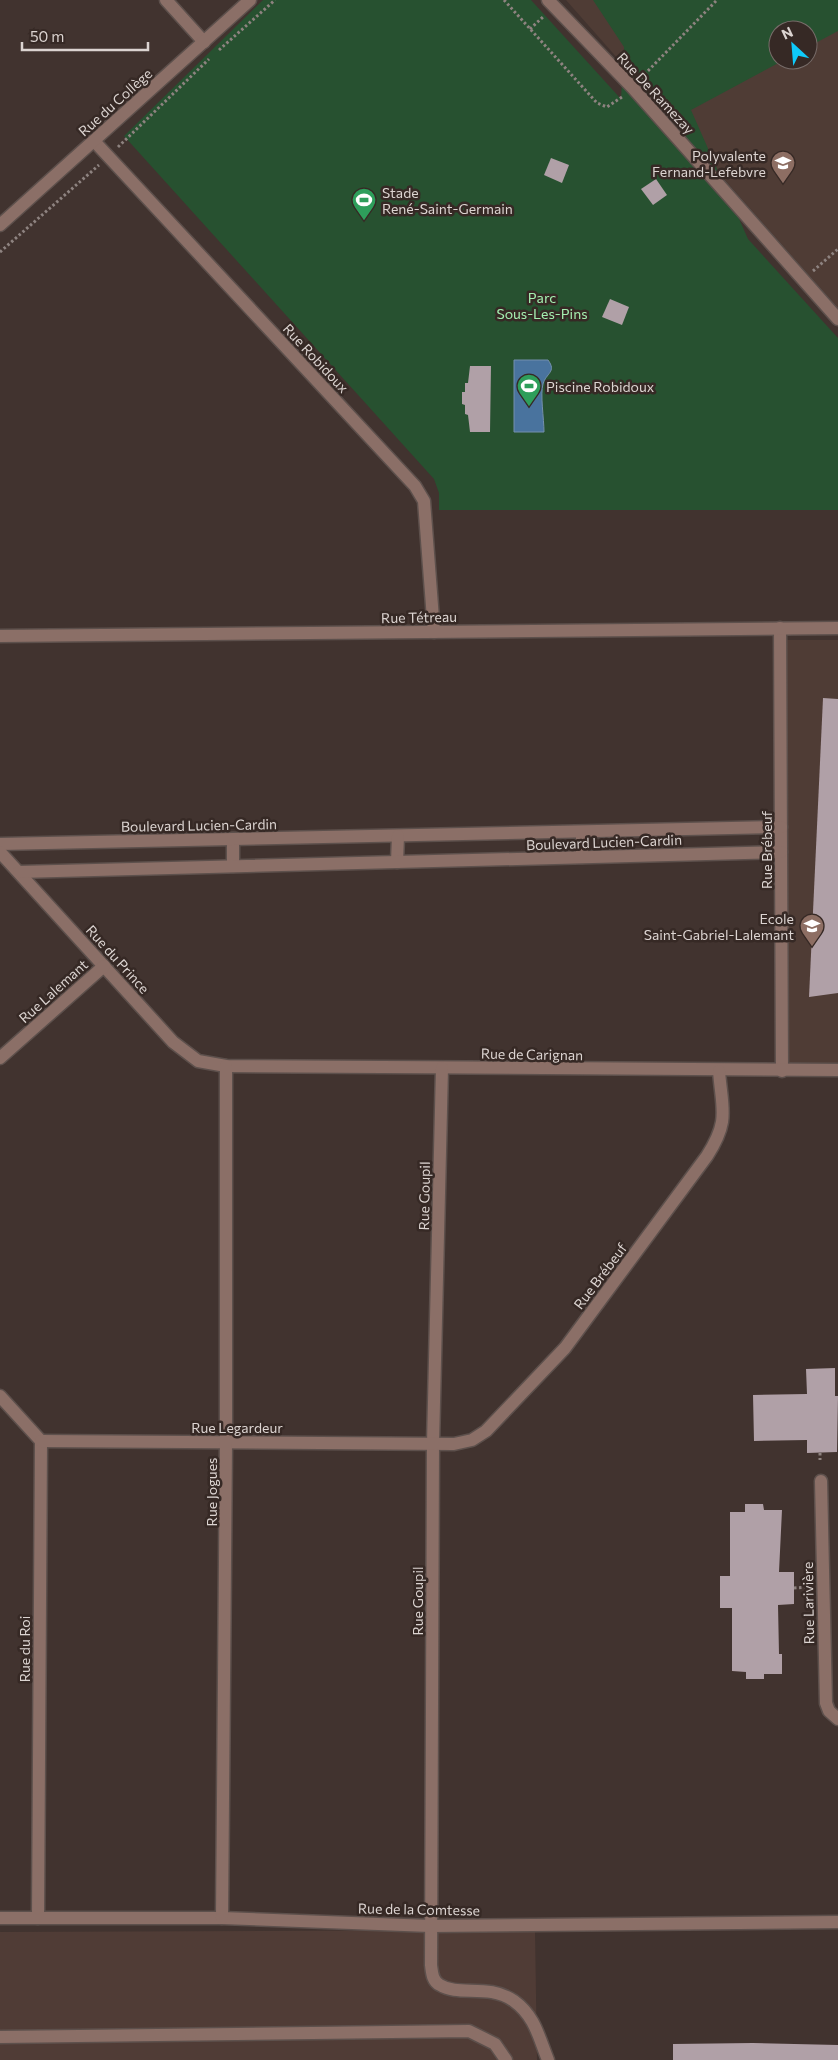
<svg xmlns="http://www.w3.org/2000/svg" width="838" height="2060" font-family="Commissioner,sans-serif">
  <style>
    .built { fill: #4f3c35; fill-rule: evenodd }
    .industrial { fill: #503c36 }
    .green { fill: #275130 }
    .water { fill: #49739e; stroke: #7590ad }
    .building { fill: #b0a0a7 }
    .lines { fill: none; stroke-linecap: round; stroke-linejoin: round }
    .minor-casing { stroke: #5d504c; stroke-width: 15 }
    .path { stroke: #8e8380; stroke-width: 3; stroke-dasharray: 2.5 2.5; stroke-linecap: butt }
    .minor { stroke: #8b6f67; stroke-width: 12 }
    .labels { text-anchor: middle; dominant-baseline: central; stroke-width: 5; stroke-linejoin: round; paint-order: stroke }
    .street-label { font-size: 14px; fill: #dcd4d1; stroke: #362925 }
    .poi-label { font-size: 14px; fill: #dcd4d1; stroke: #362925; text-anchor: end }
    .park-label { font-size: 14px; fill: #a4efb0; stroke: #362925 }
  </style>
  <rect width="100%" height="100%" fill="#41332f"/>
  <!-- built -->
  <g class="built">
    <path d="M566 0H838V308ZM778 30H808V60H778Z"/>
    <polygon points="784,640 838,640 838,1067 786,1068"/>
  </g>
  <!-- industrial -->
  <polygon class="industrial" points="535,1930 537,2060 0,2060 0,1932"/>
  <!-- green -->
  <polygon class="green" points="263,0 531,0 621,99 624,47 593,0 838,0 838,31 808,47 808,30 778,30 778,60 784,60 691,110 748,239 838,338 838,510 439,510 439,493 434,479 124,136"/>
  <!-- water -->
  <path class="water" d="M514 360H548C557 372 546 373 543 384 540 394 544 419 544 432H514Z"/>
  <!-- building -->
  <g class="building">
    <polygon points="551,158 569,165 562,183 544,175"/>
    <polygon points="656,179 667,195 653,205 641,189"/>
    <polygon points="610,299 629,307 622,325 602,317"/>
    <polygon points="470,366 491,366 490,432 470,432 468,415 465,414 465,405 462,404 462,392 465,392 465,383 468,383"/>
    <polygon points="823,698 838,699 838,993 809,997"/>
    <polygon points="835,1368 835,1396 838,1396 837,1452 807,1453 807,1440 754,1441 753,1395 807,1394 806,1369"/>
    <polygon points="745,1504 763,1504 764,1510 782,1510 779,1572 794,1572 794,1604 778,1605 779,1654 782,1654 782,1674 764,1674 764,1679 746,1679 746,1672 732,1671 732,1608 720,1608 720,1576 730,1576 730,1512 745,1512"/>
    <polygon points="753,2043 838,2045 838,2060 673,2060 673,2044"/>
  </g>
  <g class="lines">
    <defs>
      <g id="minor">
        <polyline points="166,0 204,42"/>
        <polyline points="548,0 632,87 838,319"/>
        <polyline points="94,141 415,486 424,501 434,632"/>
        <polyline points="0,225 250,0"/>
        <polyline points="780,628 782,1071"/>
        <polyline points="0,636 838,628"/>
        <polyline points="582,832 582,857"/>
        <polyline points="233,839 233,866"/>
        <polyline points="0,844 781,827"/>
        <polyline points="0,852 173,1042 198,1061 226,1066 838,1070"/>
        <polyline points="397,862 398,836"/>
        <polyline points="19,872 781,852"/>
        <polyline points="0,1058 104,966"/>
        <path d="M442 1068 433 1444 431 1965C432 1972 432 1981 440 1985 459 1997 488 1983 514 2001 535 2016 539 2038 548 2060"/>
        <polyline points="0,1396 41,1441 38,1918"/>
        <path d="M41 1441 454 1444 472 1440 486 1431 565 1348 707 1156C730 1120 722 1110 719 1071"/>
        <polyline points="821,1481 826,1703 829,1711 838,1719"/>
        <polyline points="0,1918 222,1918 430,1926 838,1922"/>
        <polyline points="222,1918 226,1442 226,1066"/>
        <polyline points="0,2037 469,2031 495,2044 506,2060"/>
      </g>
    </defs>
    <!-- minor casing -->
    <use href="#minor" class="minor-casing"/>
    <!-- path -->
    <g class="path">
      <polyline points="504,0 597,103 607,107 622,97"/>
      <polyline points="530,29 544,16"/>
      <polyline points="219,50 275,0"/>
      <polyline points="641,78 717,0"/>
      <polyline points="118,147 209,59"/>
      <polyline points="0,252 99,165"/>
      <polyline points="813,271 838,249"/>
      <polyline points="820,1453 820,1460"/>
      <polyline points="794,1588 811,1587"/>
    </g>
    <!-- minor -->
    <use href="#minor" class="minor"/>
  </g>
  <!-- icons -->
  <defs>
    <symbol id="school-pin" viewBox="-11 -11 22 30"><path d="M0 17L-7.5 6A9.5 9.5 0 1 1 7.5 6Z" fill="#8d6e63" stroke="#362925"/><path d="M0-5L7-2L0 1L-7-2ZM-4 1L0 2.5L4 1V4Q0 6-4 4Z" fill="#fff"/></symbol>
    <symbol id="stadium-pin" viewBox="-11 -11 22 30"><path d="M0 17L-7.5 6A9.5 9.5 0 1 1 7.5 6Z" fill="#2e9e5b" stroke="#362925"/><path d="M0-5a6.5 5 0 1 0 0 10a6.5 5 0 1 0 0-10ZM-3.5-1.8h7v3.6h-7Z" fill="#fff"/></symbol>
  </defs>
  <g fill-rule="evenodd">
    <use href="#school-pin" x="769" y="149" width="28" height="38"/>
    <use href="#stadium-pin" x="350" y="186" width="28" height="38"/>
    <use href="#stadium-pin" x="515" y="372" width="28" height="38"/>
    <use href="#school-pin" x="798" y="912" width="28" height="38"/>
  </g>
  <g class="labels">
    <!-- street labels -->
    <g class="street-label">
      <text transform="translate(656 93) rotate(47)">Rue De Ramezay</text>
      <text transform="translate(115 102) rotate(-42)">Rue du Collège</text>
      <text transform="translate(316 358) rotate(47)">Rue Robidoux</text>
      <text transform="translate(419 617) rotate(-1)">Rue Tétreau</text>
      <text transform="translate(199 825) rotate(-1)">Boulevard Lucien-Cardin</text>
      <text transform="translate(604 842) rotate(-2)">Boulevard Lucien-Cardin</text>
      <text transform="translate(766 850) rotate(-90)">Rue Brébeuf</text>
      <text transform="translate(118 959) rotate(48)">Rue du Prince</text>
      <text transform="translate(53 991) rotate(-42)">Rue Lalemant</text>
      <text transform="translate(532 1054) rotate(1)">Rue de Carignan</text>
      <text transform="translate(424 1196) rotate(-89)">Rue Goupil</text>
      <text transform="translate(600 1276) rotate(-53)">Rue Brébeuf</text>
      <text x="237" y="1427">Rue Legardeur</text>
      <text transform="translate(211 1492) rotate(-90)">Rue Jogues</text>
      <text transform="translate(417 1601) rotate(-90)">Rue Goupil</text>
      <text transform="translate(808 1603) rotate(-91)">Rue Larivière</text>
      <text transform="translate(24 1649) rotate(-90)">Rue du Roi</text>
      <text transform="translate(419 1909) rotate(1)">Rue de la Comtesse</text>
    </g>
    <!-- poi labels -->
    <g class="poi-label">
      <text x="766" y="155">Polyvalente<tspan x="766" dy="16">Fernand-Lefebvre</tspan></text>
      <text x="382" y="192" text-anchor="start">Stade<tspan x="382" dy="16">René-Saint-Germain</tspan></text>
      <text x="546" y="386" text-anchor="start">Piscine Robidoux</text>
      <text x="794" y="918">Ecole<tspan x="794" dy="16">Saint-Gabriel-Lalemant</tspan></text>
    </g>
    <!-- park labels -->
    <g class="park-label">
      <text x="542" y="297">Parc<tspan x="542" dy="16">Sous-Les-Pins</tspan></text>
    </g>
  </g>
  <!-- north arrow -->
  <g transform="translate(793 45) rotate(334)"><circle r="24" fill="#362925" stroke="#786d6a"/>
  <path d="M0-4L9 19L0 12L-9 19Z" fill="#0fcafa"/>
  <text y="-8" font-size="14" font-weight="bold" text-anchor="middle" fill="#dcd4d1">N</text>
  </g>
  <!-- scale -->
  <path d="M22 42v8h126v-8" fill="none" stroke="#dcd4d1" stroke-width="2.5"/>
  <text x="30" y="42" font-size="15" fill="#dcd4d1" stroke="#362925" stroke-width="4" paint-order="stroke">50 m</text>
</svg>
